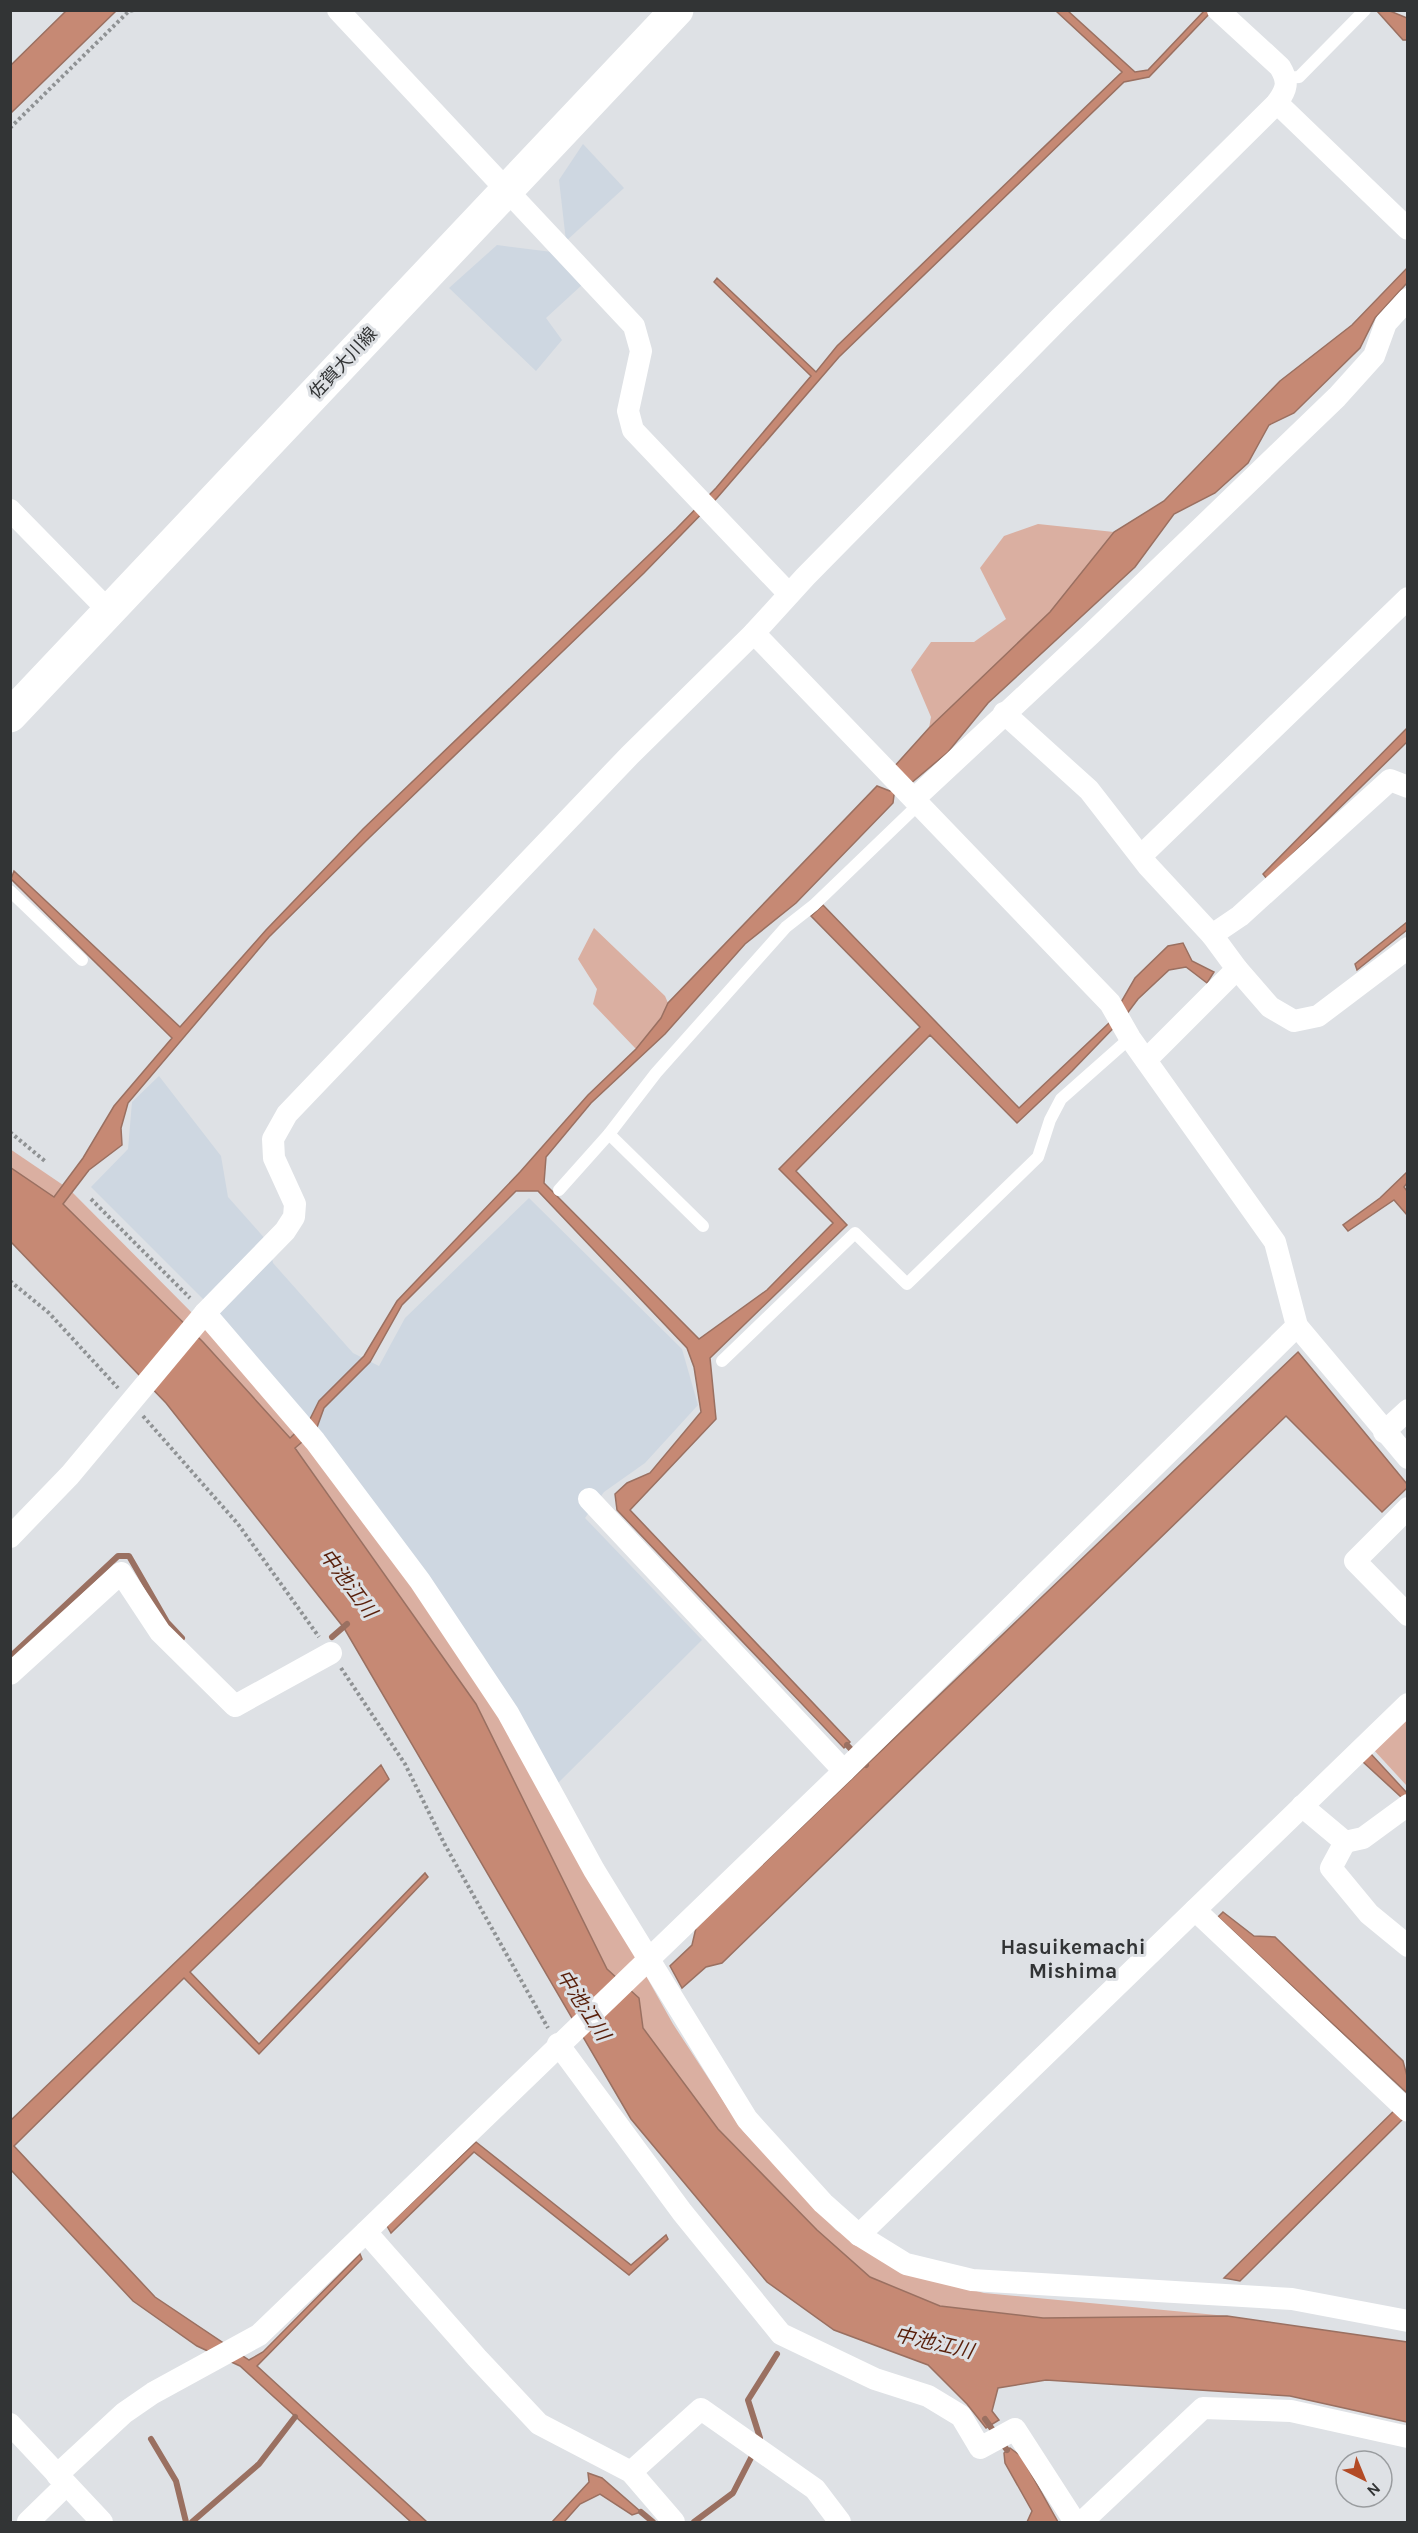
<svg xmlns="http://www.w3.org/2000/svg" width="1418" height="2533" font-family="Karla,'Noto Sans JP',sans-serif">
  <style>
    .built { fill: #ced7e1 }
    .green { fill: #daafa1 }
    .water { fill: #c68974; stroke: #9a7061; stroke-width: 1.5 }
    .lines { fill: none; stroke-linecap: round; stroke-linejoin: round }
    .stream { stroke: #9a7061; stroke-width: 6 }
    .path { stroke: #8f9294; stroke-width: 4; stroke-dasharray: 3 3; stroke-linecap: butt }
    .service { stroke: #fff; stroke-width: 12 }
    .minor { stroke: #fff; stroke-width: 22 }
    .primary { stroke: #fff; stroke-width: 33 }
    .labels { text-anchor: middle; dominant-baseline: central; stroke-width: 6; stroke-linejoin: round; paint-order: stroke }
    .street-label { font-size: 18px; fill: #323435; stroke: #dee1e5 }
    .water-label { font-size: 20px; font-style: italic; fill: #581f0a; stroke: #dee1e5 }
    .quarter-label { font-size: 21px; font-weight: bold; fill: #323435; stroke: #dee1e5 }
  </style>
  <rect width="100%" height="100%" fill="#dee1e5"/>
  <!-- built -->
  <g class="built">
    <polygon points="583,144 624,188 566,241 559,180"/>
    <polygon points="497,245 552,252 583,284 546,318 562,340 536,371 449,288"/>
    <polygon points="159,1076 221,1156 228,1197 268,1242 273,1263 353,1353 379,1366 405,1318 529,1198 682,1349 698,1405 645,1463 604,1492 585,1518 702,1640 556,1785 483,1655 329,1446 216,1312 91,1187 128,1149 132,1102"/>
  </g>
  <!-- green -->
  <g class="green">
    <polygon points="1038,524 1114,532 1050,612 929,728 931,717 911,670 931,642 974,642 1006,619 980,568 1004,536"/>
    <polygon points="594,928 665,996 668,1003 661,1018 636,1049 593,1004 597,989 578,959"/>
    <polygon points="10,1149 63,1185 54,1197 11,1168"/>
    <polygon points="72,1192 207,1328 295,1433 289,1438 203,1342 63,1204"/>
    <polygon points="303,1440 413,1582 505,1724 673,2024 743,2131 836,2230 904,2272 984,2293 1227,2316 1043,2318 940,2306 870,2277 817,2230 718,2129 643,2028 639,1998 607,1969 476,1704 295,1447"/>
    <polygon points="1407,1714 1407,1786 1372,1748"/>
  </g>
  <!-- water -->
  <g class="water">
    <polygon points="66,11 116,11 11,113 11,65"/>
    <polygon points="1056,11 1068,11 1135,72 1148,70 1204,11 1212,11 1149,77 1124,82 839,357 717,498 644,573 369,838 269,937 128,1103 121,1128 122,1145 89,1170 63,1204 203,1342 290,1438 310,1419 319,1401 364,1356 397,1301 520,1172 588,1095 636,1049 661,1018 668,1003 877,786 890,791 901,776 893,768 929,728 1050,612 1114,532 1164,501 1280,381 1352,325 1407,268 1407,283 1375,318 1360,348 1294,413 1269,425 1248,463 1215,493 1174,514 1135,567 988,703 948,752 910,784 906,781 894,795 893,803 796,903 745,944 665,1034 591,1103 546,1157 544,1183 699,1339 767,1290 833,1223 779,1169 920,1027 811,916 823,905 1019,1108 1109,1023 1135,978 1168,946 1183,943 1192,961 1214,972 1207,983 1186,967 1169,970 1138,999 1126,1015 1072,1071 1017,1123 930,1035 796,1171 847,1225 710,1358 716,1419 630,1510 850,1742 844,1748 617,1510 615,1494 627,1483 650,1473 701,1412 694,1367 687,1348 538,1191 516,1191 402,1305 370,1362 324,1408 316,1430 295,1448 476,1704 607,1969 639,1998 643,2028 718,2129 817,2230 870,2277 940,2306 1043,2318 1227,2316 1407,2342 1407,2422 1290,2396 1046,2380 998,2388 992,2411 999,2420 986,2428 967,2404 928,2365 834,2330 767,2282 631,2119 344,1628 166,1403 11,1242 11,1168 54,1197 83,1158 114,1106 172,1038 11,879 14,871 180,1027 266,930 363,829 676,529 716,488 811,376 714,282 717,278 816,372 837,346 1122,72"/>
    <polygon points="1377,11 1390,11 1407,18 1407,40 1403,40"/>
    <polygon points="1407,728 1407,742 1267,879 1263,874"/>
    <polygon points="1407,922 1407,930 1357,970 1355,964"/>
    <polygon points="1407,1172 1407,1183 1404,1187 1407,1191 1407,1215 1394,1200 1348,1231 1343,1225 1380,1198"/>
    <polygon points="1298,1352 1407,1484 1407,1488 1382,1512 1286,1416 722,1963 706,1967 682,1988 670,1966 692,1945 696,1928"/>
    <polygon points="1371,1754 1407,1793 1407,1812 1401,1797 1362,1761"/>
    <polygon points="381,1765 389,1779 190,1972 259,2044 425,1873 428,1877 259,2054 184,1978 14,2146 155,2297 249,2360 263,2352 360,2254 362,2259 257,2366 427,2522 411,2522 240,2366 197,2346 133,2301 11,2170 11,2120"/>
    <polygon points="1223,1912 1254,1936 1275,1937 1403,2061 1407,2076 1407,2093 1218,1917"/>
    <polygon points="1407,2098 1407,2115 1240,2281 1224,2278"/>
    <polygon points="476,2142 631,2265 666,2235 668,2239 629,2275 474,2152 391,2233 387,2226"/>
    <polygon points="1010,2448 1021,2456 1058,2522 1027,2522 1032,2511 1005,2463 1004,2453"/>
    <polygon points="588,2473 602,2478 641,2512 632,2515 600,2494 580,2504 564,2522 552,2522 589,2482"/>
  </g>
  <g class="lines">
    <!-- stream -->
    <g class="stream">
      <polyline points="332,1637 347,1624"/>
      <polyline points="10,1657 118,1556 129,1556 167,1622 182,1638"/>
      <polyline points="847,1745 866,1765"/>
      <polyline points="985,2419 1007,2450"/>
      <polyline points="760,2438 748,2400 777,2354"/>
      <polyline points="151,2439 176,2481 186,2522"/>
      <polyline points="641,2512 653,2522"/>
      <polyline points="192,2522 259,2464 295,2417"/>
      <polyline points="694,2522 733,2493 753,2454"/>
    </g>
    <!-- path -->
    <g class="path">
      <polyline points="10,128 129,11 134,10"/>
      <polyline points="10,1132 46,1162"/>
      <polyline points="91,1199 190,1298"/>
      <polyline points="10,1281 49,1313 118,1388"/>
      <polyline points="143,1416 238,1524 319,1637"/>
      <polyline points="341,1668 405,1764 445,1845 548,2028"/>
    </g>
    <!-- service -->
    <g class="service">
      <polyline points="1286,78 1299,77 1365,10"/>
      <polyline points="10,891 82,960"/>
      <polyline points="609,1134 703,1226"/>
      <polyline points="559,1190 609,1134 656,1073 786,927 814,905 919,804"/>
      <polyline points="722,1361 855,1233 907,1284 1038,1157 1050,1120 1061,1099 1130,1038"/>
    </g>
    <!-- minor -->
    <g class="minor">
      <polyline points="338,10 634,326 641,351 628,411 633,430 789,594"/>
      <polyline points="1277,103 1408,229"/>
      <polyline points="10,510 109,611"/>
      <polyline points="754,633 1110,1003 1130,1038 1275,1242 1297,1326 1408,1458"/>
      <polyline points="1004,713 1089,790 1148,866 1212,935 1237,969 1146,1060"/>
      <polyline points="914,799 1091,634 1337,397 1374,356 1386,323 1408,299"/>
      <polyline points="1142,855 1408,598"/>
      <polyline points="1212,935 1240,916 1390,780 1408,787"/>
      <polyline points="1237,969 1270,1007 1294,1021 1318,1016 1408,948"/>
      <polyline points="205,1313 315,1441 420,1581 508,1713 594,1870 747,2119 823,2203 859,2235 906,2264 972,2280 1292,2299 1408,2321"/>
      <polyline points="1384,1432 1408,1410"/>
      <polyline points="589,1499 844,1771"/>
      <polyline points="1408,1508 1355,1561 1408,1615"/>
      <path d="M10 1537 70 1475 205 1313 285 1231 294 1217 295 1204 274 1158 273 1139 287 1114 630 755 754 633 805 577 1061 317 1277 103C1287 89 1289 82 1280 67L1218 10"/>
      <polyline points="10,1674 121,1573 160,1632 235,1706 331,1653"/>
      <polyline points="1302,1806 1345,1842 1363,1838 1408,1805"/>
      <polyline points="1345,1842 1331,1868 1369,1914 1408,1946"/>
      <polyline points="1195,1910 1408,2111"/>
      <polyline points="558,2044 682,2212 781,2334 875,2379 928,2396 961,2416 980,2448 1015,2429 1075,2522"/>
      <polyline points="366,2232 477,2358 539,2424 631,2472 674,2522"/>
      <polyline points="859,2235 1408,1704"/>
      <polyline points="10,2424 102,2522"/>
      <polyline points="631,2472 701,2409 815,2489 840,2522"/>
      <polyline points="57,2475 124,2413 153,2393 259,2335 844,1771 1297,1326"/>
      <polyline points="28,2522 66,2485"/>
      <polyline points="1082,2522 1203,2408 1291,2411 1408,2437"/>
    </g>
    <!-- primary -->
    <polyline class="primary" points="10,716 677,10"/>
  </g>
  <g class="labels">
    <!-- street labels -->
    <g class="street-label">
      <text transform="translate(343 363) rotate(-47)">佐賀大川線</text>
    </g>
    <!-- water labels -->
    <g class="water-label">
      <text transform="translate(348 1583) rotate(53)">中池江川</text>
      <text transform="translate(583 2005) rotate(57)">中池江川</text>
      <text transform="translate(934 2343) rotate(13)">中池江川</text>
    </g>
    <!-- quarter labels -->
    <g class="quarter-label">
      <text x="1073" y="1947">Hasuikemachi<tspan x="1073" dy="24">Mishima</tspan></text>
    </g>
  </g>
  <!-- border -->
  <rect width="1418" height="2533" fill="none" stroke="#323435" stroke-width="24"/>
  <!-- north arrow -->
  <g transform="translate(1364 2479) rotate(137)"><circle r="28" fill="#dee1e5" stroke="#999c9f" stroke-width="1.5"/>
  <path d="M0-4.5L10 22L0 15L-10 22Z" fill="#b34b26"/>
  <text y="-9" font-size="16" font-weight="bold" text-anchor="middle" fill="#323435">N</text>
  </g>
</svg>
